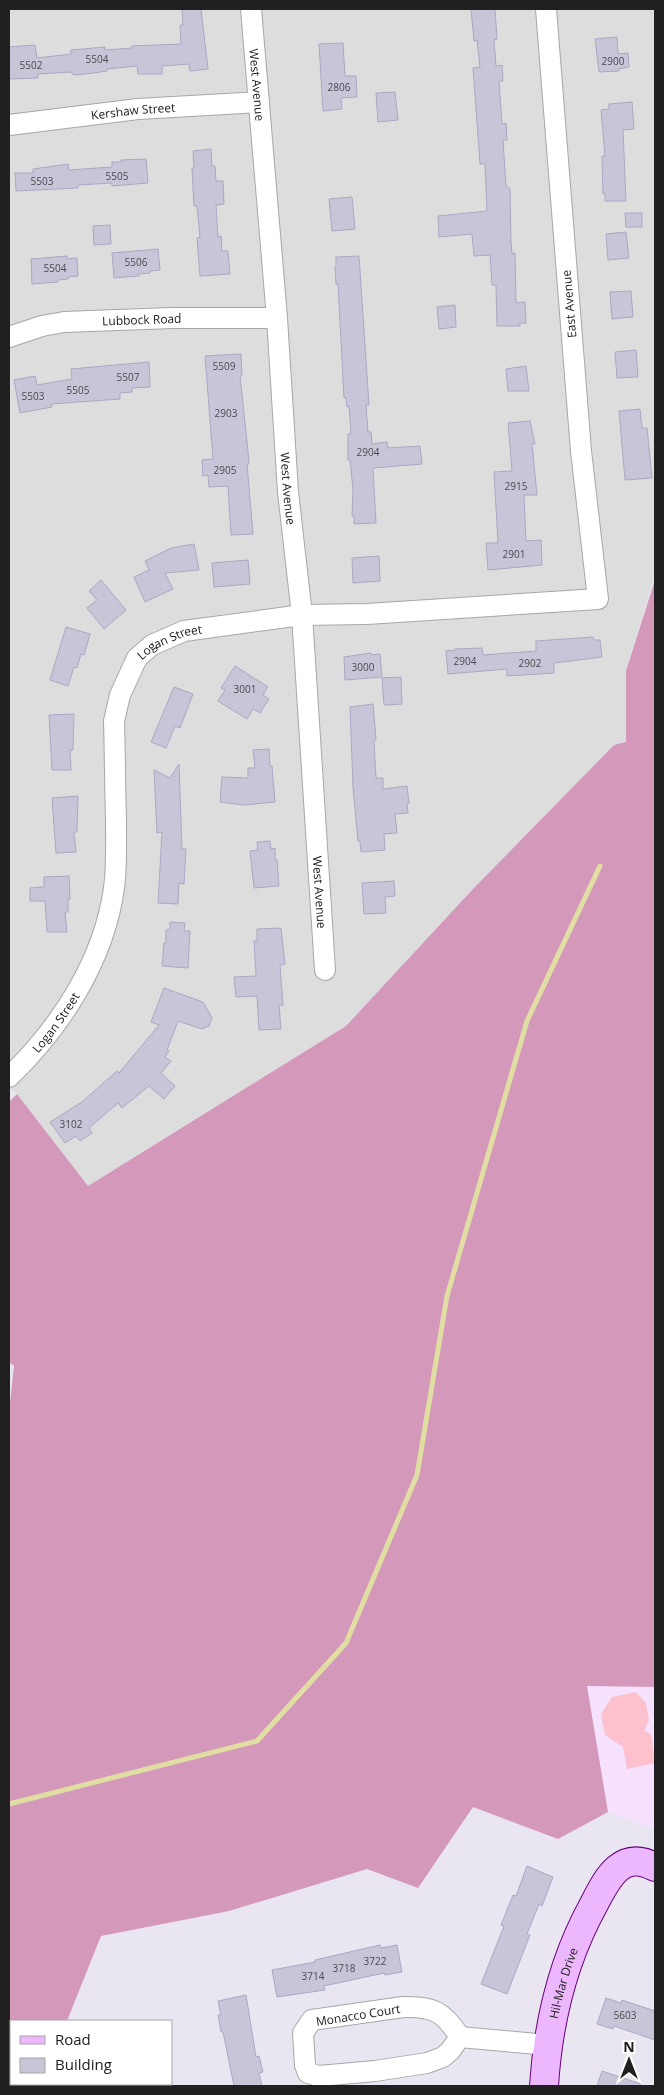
<svg xmlns="http://www.w3.org/2000/svg" width="664" height="2095" font-family="'Open Sans',sans-serif">
  <style>
    .residential { fill: #ddddde }
    .education { fill: #f6e1ff }
    .forest { fill: #d398ba }
    .park { fill: #fdc1cd }
    .lines { fill: none; stroke-linecap: round; stroke-linejoin: round }
    .stream { stroke: #e1dea3; stroke-width: 5 }
    .building { fill: #c8c5d8; stroke: #aba7c4 }
    .street-casing { stroke: #a7a7a7; stroke-width: 22 }
    .secondary-casing { stroke: #67007e; stroke-width: 30 }
    .street { stroke: #fff; stroke-width: 20 }
    .secondary { stroke: #edb7fe; stroke-width: 28 }
    .labels { text-anchor: middle; dominant-baseline: central; stroke-width: 4.5; stroke-linejoin: round; paint-order: stroke }
    .number-label { font-size: 10px; fill: #4a494e }
    .street-label { font-size: 12px; fill: #202020; stroke: #fff }
  </style>
  <rect width="100%" height="100%" fill="#eae6f1"/>
  <!-- residential -->
  <polygon class="residential" points="9,9 655,9 655,574 626,671 626,742 614,745 473,889 346,1026 88,1186 17,1094 9,1088"/>
  <!-- education -->
  <polygon class="education" points="587,1686 655,1687 655,1829 608,1812"/>
  <!-- forest -->
  <polygon class="forest" points="654,583 655,583 655,1687 587,1686 608,1812 558,1839 473,1807 418,1888 367,1869 229,1911 101,1936 67,2021 11,2021 11,2036 9,2037 9,1412 14,1366 9,1362 9,1102 17,1094 88,1186 346,1026 473,889 614,745 626,742 626,671"/>
  <!-- park -->
  <polygon class="park" points="636,1692 646,1703 649,1721 644,1730 651,1734 655,1763 627,1769 623,1747 605,1735 601,1714 612,1697"/>
  <g class="lines">
    <!-- stream -->
    <polyline class="stream" points="9,1804 257,1741 346,1643 417,1475 447,1296 527,1021 600,866"/>
  </g>
  <!-- building -->
  <g class="building">
    <polygon points="182,9 201,9 208,69 190,71 189,64 162,66 162,74 138,74 137,66 107,69 107,71 94,73 76,75 72,74 72,72 38,74 38,78 9,79 9,47 35,45 37,58 71,54 71,50 105,47 105,50 132,48 132,46 181,44 180,25 183,25"/>
    <polygon points="471,9 495,9 497,39 494,40 496,66 502,65 503,81 499,81 502,124 506,123 507,140 503,140 506,185 510,189 511,242 512,254 515,253 516,303 525,302 526,323 520,323 520,326 497,326 496,285 492,285 490,255 474,256 472,234 439,237 438,216 487,211 485,164 480,164 473,68 480,67 477,40 474,41"/>
    <polygon points="617,37 618,54 628,53 629,67 619,69 619,71 599,72 595,39"/>
    <polygon points="343,43 345,76 356,76 357,97 341,98 342,109 323,111 319,44"/>
    <polygon points="395,92 398,120 378,122 376,93"/>
    <polygon points="632,102 634,129 623,130 626,201 605,201 605,194 603,194 602,156 605,156 601,110 609,109 609,104"/>
    <polygon points="211,149 212,166 215,166 216,181 223,181 224,204 216,205 218,237 221,236 222,251 228,251 230,274 200,276 197,238 200,237 197,206 194,206 192,168 194,168 193,151"/>
    <polygon points="146,159 148,183 112,186 112,183 78,185 78,188 16,191 15,173 33,173 33,169 68,164 69,170 112,167 112,162 121,162 121,160"/>
    <polygon points="352,197 355,229 332,231 329,199"/>
    <polygon points="625,213 642,213 642,227 626,227"/>
    <polygon points="110,225 111,244 94,245 93,226"/>
    <polygon points="626,232 629,258 608,260 606,234"/>
    <polygon points="158,249 160,270 150,271 150,273 139,274 139,276 114,278 112,253"/>
    <polygon points="67,256 67,259 77,258 78,276 68,277 68,279 58,280 58,282 32,284 31,259"/>
    <polygon points="359,256 369,405 366,405 368,432 371,432 372,444 387,442 388,448 420,446 422,464 373,468 376,523 354,524 354,516 352,516 353,489 350,460 348,460 348,434 351,434 349,406 347,407 346,398 344,398 338,284 336,284 335,267 336,266 336,257"/>
    <polygon points="631,291 633,317 612,319 610,292"/>
    <polygon points="455,305 456,327 439,329 437,307"/>
    <polygon points="636,350 638,377 617,378 615,352"/>
    <polygon points="241,354 242,376 240,376 248,451 249,464 247,464 253,534 231,535 228,486 209,487 208,475 203,476 202,460 213,459 205,356"/>
    <polygon points="149,362 150,387 132,388 132,392 120,393 120,399 51,404 52,407 20,413 14,380 35,376 37,385 72,379 71,369"/>
    <polygon points="526,366 529,391 508,391 506,369"/>
    <polygon points="640,409 642,428 647,428 652,478 625,480 619,411"/>
    <polygon points="530,421 535,444 532,444 537,495 524,495 526,541 541,540 542,565 488,570 486,543 498,543 494,472 512,471 508,423"/>
    <polygon points="194,544 199,570 165,573 173,589 145,602 134,577 149,570 145,561 171,548"/>
    <polygon points="379,556 380,581 353,583 352,558"/>
    <polygon points="248,560 250,584 214,587 212,563"/>
    <polygon points="101,580 126,610 104,629 87,608 97,600 89,591"/>
    <polygon points="66,627 90,634 84,655 81,654 77,668 74,667 68,686 50,680"/>
    <polygon points="593,637 594,640 600,640 602,657 554,663 554,673 507,676 507,669 448,674 446,651 455,650 455,649 482,648 483,655 536,651 536,641"/>
    <polygon points="371,653 371,655 380,654 382,677 345,680 344,657"/>
    <polygon points="235,666 268,687 263,695 269,699 260,713 253,709 247,719 218,701 225,690 221,688"/>
    <polygon points="401,677 402,704 384,705 382,678"/>
    <polygon points="174,687 193,694 180,728 175,726 166,748 151,742"/>
    <polygon points="373,704 376,740 374,740 376,778 383,778 383,789 407,786 409,803 407,803 408,813 395,814 397,833 384,834 385,850 361,852 360,841 358,841 353,787 350,707"/>
    <polygon points="74,714 73,750 70,750 71,770 52,770 49,715"/>
    <polygon points="269,749 270,766 272,766 275,802 244,805 220,802 222,777 248,778 248,768 255,768 253,750"/>
    <polygon points="179,764 182,849 186,849 184,884 179,883 178,904 158,903 162,832 157,833 154,770 170,778"/>
    <polygon points="78,796 77,832 74,832 76,852 56,853 52,798"/>
    <polygon points="270,841 271,849 275,848 275,860 277,860 279,886 254,888 250,851 258,850 257,842"/>
    <polygon points="69,876 70,899 68,899 68,912 65,912 67,932 47,932 45,901 30,901 30,888 44,887 44,877"/>
    <polygon points="394,881 395,896 385,897 386,913 364,914 362,883"/>
    <polygon points="170,922 185,923 184,931 190,931 188,968 162,966 164,943 166,943 166,930 170,930"/>
    <polygon points="281,928 285,964 280,965 283,1005 279,1005 281,1029 259,1030 257,996 236,997 234,977 256,976 254,941 257,941 257,929"/>
    <polygon points="164,988 203,1002 212,1018 209,1026 202,1029 178,1021 167,1050 169,1051 165,1057 171,1061 161,1073 175,1086 164,1099 149,1086 122,1108 118,1103 89,1128 92,1133 80,1141 76,1136 65,1143 50,1122 82,1102 117,1071 119,1073 159,1025 151,1022"/>
    <polygon points="527,1866 553,1877 542,1906 539,1904 527,1934 530,1935 507,1994 481,1984 504,1926 501,1925 513,1895 516,1896"/>
    <polygon points="380,1945 381,1948 397,1945 402,1972 385,1975 385,1973 370,1976 324,1986 325,1990 277,1997 272,1970 315,1962 315,1960"/>
    <polygon points="246,1995 256,2057 259,2056 263,2072 259,2073 262,2086 234,2086 223,2032 221,2032 218,2015 221,2015 218,2001"/>
    <polygon points="606,1998 621,2003 622,2000 655,2011 655,2040 614,2026 613,2029 597,2024"/>
    <polygon points="602,2071 641,2084 640,2086 597,2086"/>
  </g>
  <g class="lines">
    <defs>
      <g id="street">
        <path id="s1" d="M251 9 277 318 288 492 302 615 325 970"/>
        <path id="s2" d="M9 125 138 109 259 102"/>
        <path id="s3" d="M9 337 42 326 64 322 172 318H277"/>
        <path id="s4" d="M9 1077C60 1028 104 961 114 888 117 866 116 842 116 820 115 787 115 754 114 721L120 695 137 658 152 645 184 631 302 615 367 614 598 599 581 451 546 9"/>
        <path d="M403 2007C433 2006 443 2011 460 2037L450 2051 443 2057 427 2063 375 2071 319 2076 308 2073 305 2065 303 2033 312 2020Z"/>
        <polyline points="460,2037 548,2045"/>
      </g>
      <g id="secondary">
        <path id="s5" d="M544 2086C548 2023 563 1960 594 1904 607 1879 621 1849 655 1867"/>
      </g>
    </defs>
    <!-- street casing -->
    <use href="#street" class="street-casing"/>
    <!-- secondary casing -->
    <use href="#secondary" class="secondary-casing"/>
    <!-- street -->
    <use href="#street" class="street"/>
    <!-- secondary -->
    <use href="#secondary" class="secondary"/>
  </g>
  <g class="labels">
    <!-- number labels -->
    <g class="number-label">
      <text x="97" y="59">5504</text>
      <text x="613" y="61">2900</text>
      <text x="31" y="65">5502</text>
      <text x="339" y="87">2806</text>
      <text x="117" y="176">5505</text>
      <text x="42" y="181">5503</text>
      <text x="136" y="262">5506</text>
      <text x="55" y="268">5504</text>
      <text x="224" y="366">5509</text>
      <text x="128" y="377">5507</text>
      <text x="78" y="390">5505</text>
      <text x="33" y="396">5503</text>
      <text x="226" y="413">2903</text>
      <text x="368" y="452">2904</text>
      <text x="225" y="470">2905</text>
      <text x="516" y="486">2915</text>
      <text x="514" y="554">2901</text>
      <text x="465" y="661">2904</text>
      <text x="530" y="663">2902</text>
      <text x="363" y="667">3000</text>
      <text x="245" y="689">3001</text>
      <text x="71" y="1124">3102</text>
      <text x="375" y="1961">3722</text>
      <text x="344" y="1968">3718</text>
      <text x="313" y="1976">3714</text>
      <text x="625" y="2015">5603</text>
    </g>
    <!-- street labels -->
    <g class="street-label">
      <text stroke="none"><textPath href="#s1" startOffset="76">West Avenue</textPath></text>
      <text stroke="none"><textPath href="#s2" startOffset="125">Kershaw Street</textPath></text>
      <text transform="translate(569 304) rotate(-95)">East Avenue</text>
      <text stroke="none"><textPath href="#s3" startOffset="135">Lubbock Road</textPath></text>
      <text stroke="none"><textPath href="#s1" startOffset="481">West Avenue</textPath></text>
      <text stroke="none"><textPath href="#s4" startOffset="492">Logan Street</textPath></text>
      <text stroke="none"><textPath href="#s1" startOffset="886">West Avenue</textPath></text>
      <text stroke="none"><textPath href="#s4" startOffset="72">Logan Street</textPath></text>
      <text stroke="none"><textPath href="#s5" startOffset="105">Hil-Mar Drive</textPath></text>
      <text transform="translate(358 2015) rotate(-9)">Monacco Court</text>
    </g>
  </g>
  <!-- border -->
  <rect width="664" height="2095" fill="none" stroke="#202020" stroke-width="20"/>
  <!-- legend -->
  <rect x="10" y="2020" width="162" height="65" fill="#ffffff" stroke="#a6a6a6"/>
  <rect x="20" y="2036" width="25" height="8" fill="#edb7fe" stroke="#a6a6a6"/>
  <text x="55" y="2045" font-size="15" fill="#202020">Road</text>
  <rect x="20" y="2058" width="25" height="15" fill="#c8c5d8" stroke="#a6a6a6"/>
  <text x="55" y="2070" font-size="15" fill="#202020">Building</text>
  <!-- north arrow -->
  <g transform="translate(629 2060)" stroke="#ffffff" stroke-width="4" paint-order="stroke">
  <path d="M0-4L9 19L0 12L-9 19Z" fill="#202020"/>
  <text y="-8" font-size="14" font-weight="bold" text-anchor="middle" fill="#202020">N</text>
  </g>
</svg>
